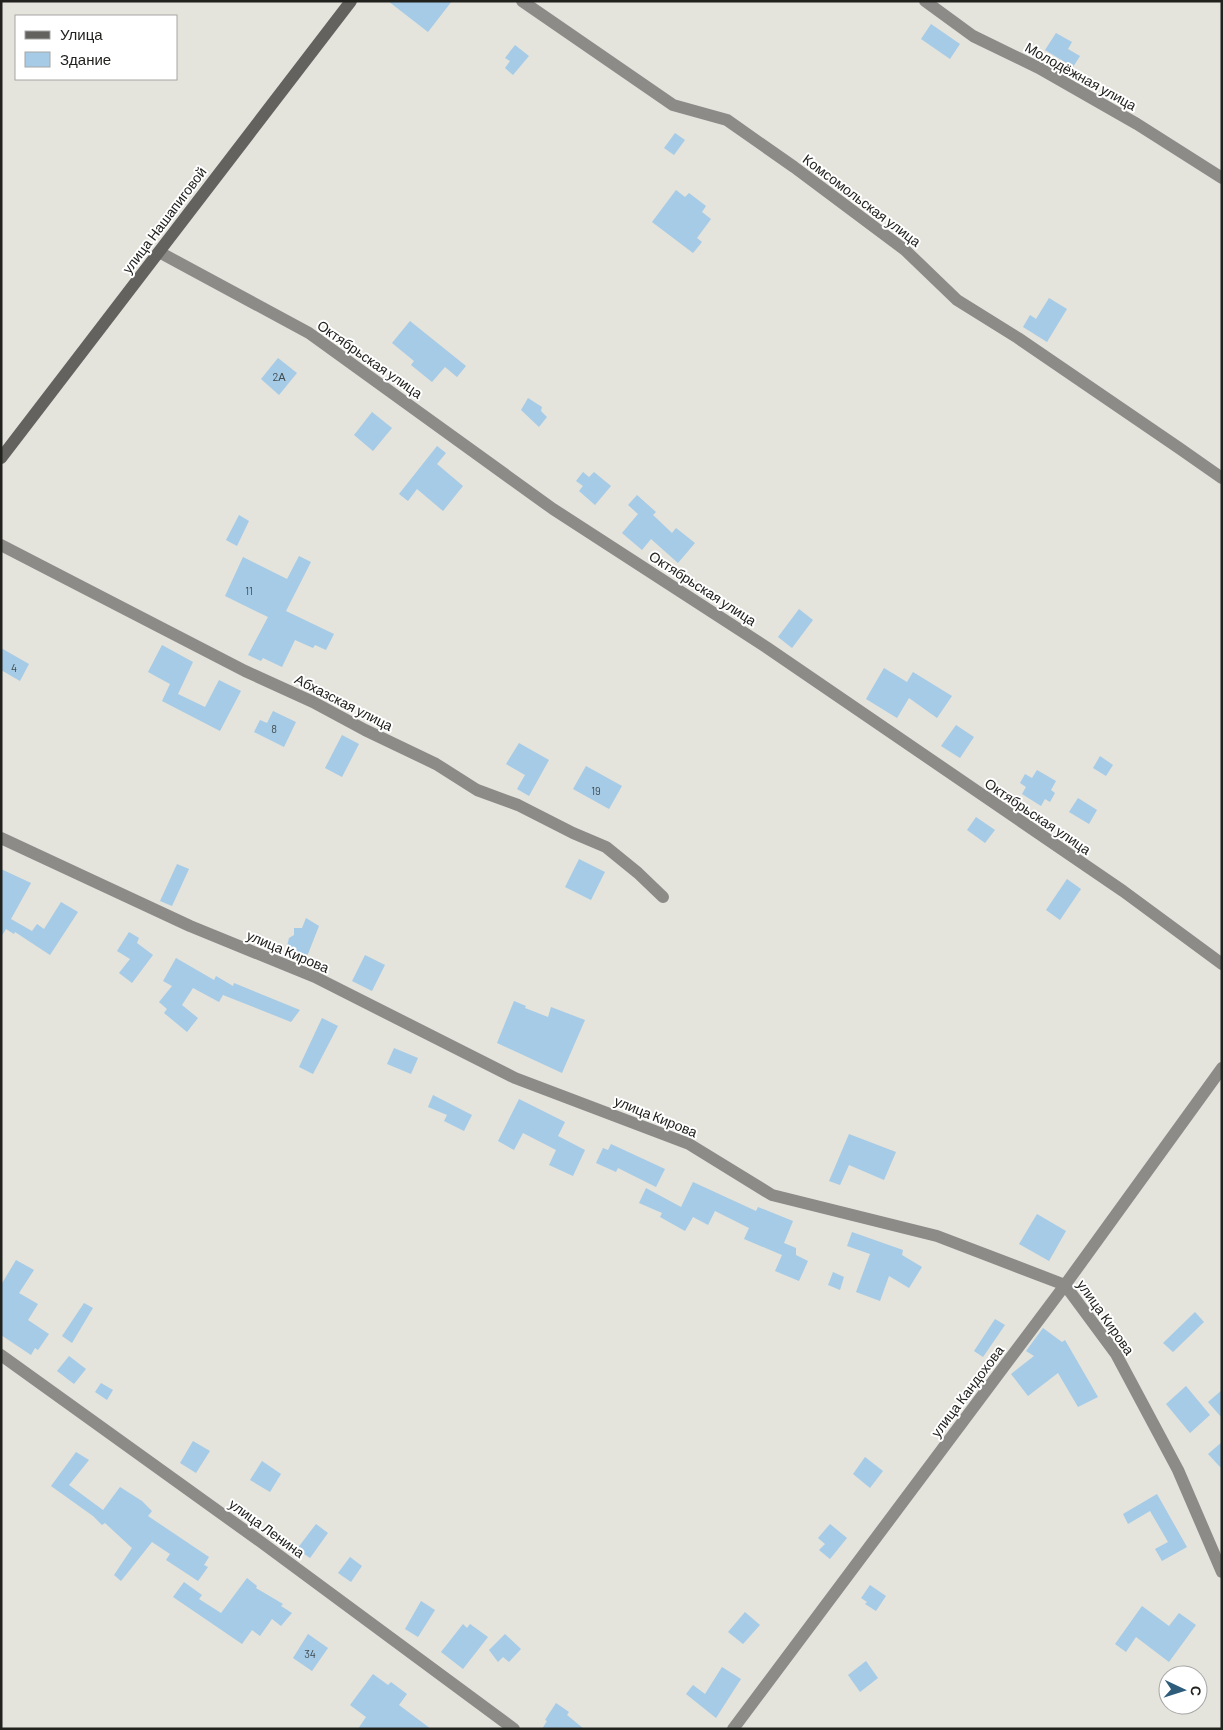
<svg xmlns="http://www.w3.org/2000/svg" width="1223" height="1730" font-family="Barlow,sans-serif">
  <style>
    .building { fill: #a5cbe7 }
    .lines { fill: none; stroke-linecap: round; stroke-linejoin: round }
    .street { stroke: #8c8b88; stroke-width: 12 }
    .secondary { stroke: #63625e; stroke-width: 12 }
    .labels { text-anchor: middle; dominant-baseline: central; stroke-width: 4; stroke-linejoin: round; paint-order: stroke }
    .number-label { font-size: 11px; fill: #424c50 }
    .street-label { font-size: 14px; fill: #21211e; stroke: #fff }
  </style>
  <rect width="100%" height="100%" fill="#e4e3dc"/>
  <!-- building -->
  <g class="building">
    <polygon points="388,1 452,1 428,32"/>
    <polygon points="931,24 960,44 950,59 921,39"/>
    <polygon points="1056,33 1072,42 1068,49 1080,56 1073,67 1045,50"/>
    <polygon points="515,45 529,56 513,75 505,68 510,61 505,58"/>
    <polygon points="675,133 685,140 674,155 664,148"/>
    <polygon points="676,190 685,197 689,193 706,206 702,212 711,219 697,238 702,242 693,253 652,222"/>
    <polygon points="1049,298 1067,309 1047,342 1023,327 1030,315 1036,319"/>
    <polygon points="410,321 466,366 457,377 445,367 432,382 411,365 414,361 392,343"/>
    <polygon points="278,358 297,373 279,395 261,379"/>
    <polygon points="528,398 542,407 541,411 547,417 539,427 521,410"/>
    <polygon points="372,412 392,428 373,451 354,435"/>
    <polygon points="437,446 446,453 437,464 463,486 443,511 417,489 408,501 399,494"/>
    <polygon points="583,472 589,477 594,472 611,486 595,505 579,491 583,486 576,481"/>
    <polygon points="637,495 656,512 653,515 672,533 676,528 695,543 678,563 651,539 642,550 622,533 638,514 628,505"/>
    <polygon points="239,515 249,521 237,546 226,540"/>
    <polygon points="299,556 311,562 286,611 334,634 326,650 315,645 313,648 295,640 282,667 263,658 261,661 248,655 268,617 225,596 243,557 287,579"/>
    <polygon points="799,609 813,620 792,648 778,637"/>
    <polygon points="162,645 193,662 178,694 205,707 219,680 241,691 220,731 162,701 170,684 148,672"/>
    <polygon points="1,648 29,664 20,681 1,670"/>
    <polygon points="884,668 907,682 913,672 952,696 937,718 909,698 897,718 866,699"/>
    <polygon points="273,711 296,722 284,747 254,732 260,720 267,723"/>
    <polygon points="956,725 974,737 960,758 941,746"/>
    <polygon points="342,735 359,744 342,777 325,768"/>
    <polygon points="519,743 549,760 529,796 517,789 525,775 506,764"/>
    <polygon points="1100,756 1113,765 1106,776 1093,768"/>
    <polygon points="586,766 622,786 609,809 573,789"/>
    <polygon points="1037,770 1056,781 1051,790 1055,793 1050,802 1045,799 1041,806 1022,794 1026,787 1020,783 1025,774 1032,778"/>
    <polygon points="1078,798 1097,810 1089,824 1069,812"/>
    <polygon points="976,817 995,830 985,843 967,830"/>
    <polygon points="579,859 605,872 591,900 565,887"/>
    <polygon points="177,864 189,869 172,906 160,901"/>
    <polygon points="1,869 31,883 11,919 32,931 37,924 44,929 61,902 78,912 50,955 15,932 14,934 6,929 1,937"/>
    <polygon points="1067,879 1081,889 1060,920 1046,910"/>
    <polygon points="306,918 319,926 304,964 290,958 293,951 287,946 289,938 294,935 294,928 302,928"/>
    <polygon points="129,932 139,938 137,943 153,955 132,983 119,973 130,959 117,951"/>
    <polygon points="365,955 385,965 372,991 352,981"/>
    <polygon points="176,958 214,980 216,976 233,986 234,983 300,1010 291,1022 223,995 219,1002 193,988 182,1005 198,1018 187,1032 164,1013 167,1009 159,1002 172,986 163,981"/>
    <polygon points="514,1001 526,1006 525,1008 548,1017 551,1007 585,1020 562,1073 497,1043"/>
    <polygon points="322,1018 338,1026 313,1074 299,1067"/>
    <polygon points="394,1048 418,1058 411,1074 387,1064"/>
    <polygon points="433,1095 472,1115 464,1131 444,1121 447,1115 428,1107"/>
    <polygon points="519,1099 565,1122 558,1136 585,1150 573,1176 549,1165 556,1150 523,1133 514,1150 498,1141"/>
    <polygon points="849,1134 896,1152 884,1180 849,1165 840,1185 829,1181"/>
    <polygon points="611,1144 665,1169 656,1187 618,1168 616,1172 596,1163 603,1148 608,1150"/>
    <polygon points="693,1182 756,1211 758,1207 793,1221 784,1243 796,1248 796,1255 808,1261 799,1281 775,1271 782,1255 744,1239 749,1228 715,1211 708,1225 693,1217 685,1231 660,1217 662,1213 639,1203 646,1188 681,1207"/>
    <polygon points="1037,1214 1066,1231 1049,1261 1019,1244"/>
    <polygon points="852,1232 903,1250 902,1255 922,1267 909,1288 889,1276 880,1301 856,1292 870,1254 847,1246"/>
    <polygon points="16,1260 34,1270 19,1293 38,1304 28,1320 49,1334 38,1350 35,1348 31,1355 1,1335 1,1285"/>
    <polygon points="833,1272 844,1277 840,1290 828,1285"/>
    <polygon points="84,1303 93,1308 72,1343 62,1336"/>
    <polygon points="1195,1312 1204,1322 1173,1352 1163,1343"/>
    <polygon points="995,1319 1005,1325 983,1357 974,1351"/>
    <polygon points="1043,1328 1062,1342 1065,1340 1098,1397 1078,1407 1058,1373 1028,1396 1011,1374 1034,1356 1026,1351"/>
    <polygon points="69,1356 86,1369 74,1384 57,1371"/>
    <polygon points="101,1383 113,1390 107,1400 95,1392"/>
    <polygon points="1186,1386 1210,1415 1190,1433 1166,1404"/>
    <polygon points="1222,1390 1222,1418 1208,1402"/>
    <polygon points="193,1441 210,1451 196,1473 180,1463"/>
    <polygon points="1222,1442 1222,1469 1208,1454"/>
    <polygon points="76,1452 89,1460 69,1485 103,1510 120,1487 142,1501 152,1511 148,1516 209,1557 204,1565 208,1567 198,1581 166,1560 170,1554 152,1542 121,1581 114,1575 132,1548 105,1523 102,1525 93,1516 51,1486"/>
    <polygon points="865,1457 883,1471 870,1488 853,1474"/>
    <polygon points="262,1461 281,1474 270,1492 250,1480"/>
    <polygon points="1157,1494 1187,1547 1162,1561 1155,1549 1168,1542 1150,1511 1128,1524 1123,1514"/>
    <polygon points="316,1524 328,1533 310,1558 297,1549"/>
    <polygon points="830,1524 847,1538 830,1559 819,1550 825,1544 818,1538"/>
    <polygon points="350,1557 362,1566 351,1582 338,1573"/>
    <polygon points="247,1578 257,1586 256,1588 283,1604 281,1606 292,1613 281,1626 272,1619 260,1636 252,1630 242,1644 173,1597 184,1582 202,1595 199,1599 221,1613"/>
    <polygon points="870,1585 886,1596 876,1611 865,1604 867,1602 861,1598"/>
    <polygon points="421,1601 435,1610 418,1637 405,1629"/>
    <polygon points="1142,1606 1169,1626 1179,1613 1196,1625 1169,1662 1136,1637 1126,1652 1115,1644"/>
    <polygon points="745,1612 760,1625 743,1644 728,1632"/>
    <polygon points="463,1624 467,1628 470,1624 488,1637 463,1669 441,1652"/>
    <polygon points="308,1634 328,1648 312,1671 293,1658"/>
    <polygon points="505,1634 521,1649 509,1662 503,1657 498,1662 489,1650"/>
    <polygon points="866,1661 878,1678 860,1692 848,1675"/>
    <polygon points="722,1667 741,1679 716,1718 686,1694 693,1685 705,1694"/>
    <polygon points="373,1674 388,1685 391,1682 407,1694 399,1705 431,1729 358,1729 366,1717 350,1705"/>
    <polygon points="556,1703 569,1712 567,1715 584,1729 542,1729 547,1721 545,1720"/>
  </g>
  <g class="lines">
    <!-- street -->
    <g class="street">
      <polyline points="522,1 673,105 727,120 794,167 905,250 957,300 1018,338 1179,448 1222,478"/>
      <polyline points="925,1 973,36 1039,68 1137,124 1222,178"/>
      <polyline points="159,252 309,333 553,509 766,647 1123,891 1222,964"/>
      <polyline points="1,545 245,671 313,702 365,730 436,764 477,790 518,805 573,833 606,847 638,873 663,897"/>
      <polyline points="1,838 190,926 315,977 515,1078 689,1144 772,1195 937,1236 1065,1285 1116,1354 1178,1470 1222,1572"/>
      <polyline points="1,1355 261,1542 514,1729"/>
      <polyline points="733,1729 1065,1285 1222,1068"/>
    </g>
    <!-- secondary -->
    <polyline class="secondary" points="1,458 351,1"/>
  </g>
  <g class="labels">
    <!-- number labels -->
    <g class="number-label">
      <text x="279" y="376">2А</text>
      <text x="249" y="590">11</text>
      <text x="14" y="667">4</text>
      <text x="274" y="728">8</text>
      <text x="596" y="790">19</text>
      <text x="310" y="1653">34</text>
    </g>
    <!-- street labels -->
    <g class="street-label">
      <text transform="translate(1081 76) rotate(29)">Молодёжная улица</text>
      <text transform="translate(862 200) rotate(37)">Комсомольская улица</text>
      <text transform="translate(164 220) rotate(-53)">улица Нашапиговой</text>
      <text transform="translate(370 359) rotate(35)">Октябрьская улица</text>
      <text transform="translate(703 588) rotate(33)">Октябрьская улица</text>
      <text transform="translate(344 702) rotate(27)">Абхазская улица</text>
      <text transform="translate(1038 816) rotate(34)">Октябрьская улица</text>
      <text transform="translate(288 951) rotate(23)">улица Кирова</text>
      <text transform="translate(656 1116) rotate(22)">улица Кирова</text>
      <text transform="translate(1106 1317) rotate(55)">улица Кирова</text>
      <text transform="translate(967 1391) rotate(-53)">улица Кандохова</text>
      <text transform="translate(267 1528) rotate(36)">улица Ленина</text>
    </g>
  </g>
  <!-- border -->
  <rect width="1223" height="1730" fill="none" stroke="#21211e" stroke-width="5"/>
  <!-- legend -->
  <rect x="15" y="15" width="162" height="65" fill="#ffffff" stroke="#a6a6a5"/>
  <rect x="25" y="31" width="25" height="8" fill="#63625e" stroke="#a6a6a5"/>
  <text x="60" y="40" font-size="15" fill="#21211e">Улица</text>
  <rect x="25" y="52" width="25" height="15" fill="#a5cbe7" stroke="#a6a6a5"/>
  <text x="60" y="65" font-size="15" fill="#21211e">Здание</text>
  <!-- north arrow -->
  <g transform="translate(1183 1690) rotate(94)"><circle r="24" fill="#ffffff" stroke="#a6a6a5"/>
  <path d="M0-4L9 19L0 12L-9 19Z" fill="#2e5c7b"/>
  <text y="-8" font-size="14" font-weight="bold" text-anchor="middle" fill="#21211e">С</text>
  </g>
</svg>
